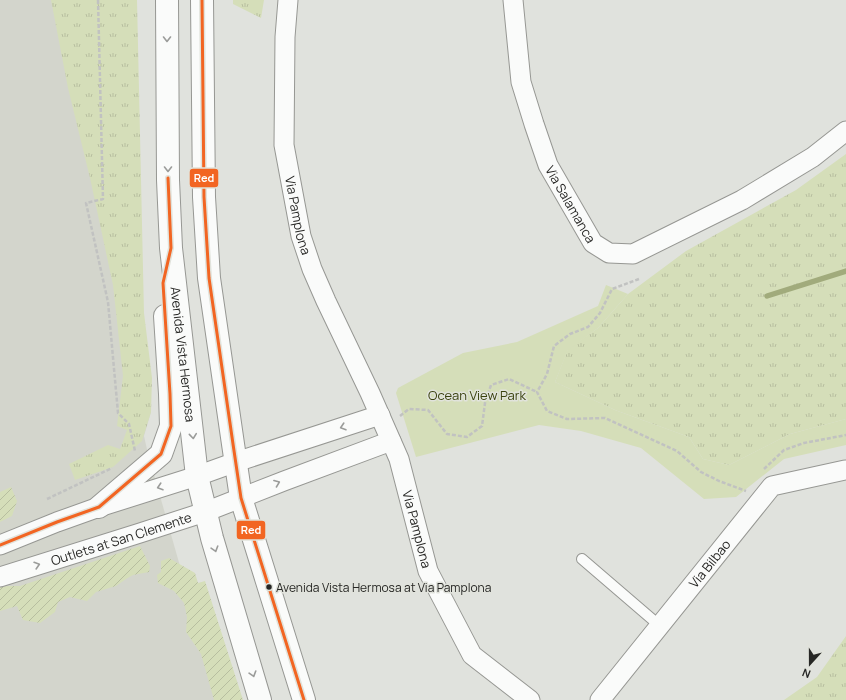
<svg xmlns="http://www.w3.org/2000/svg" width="846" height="700" font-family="Manrope,sans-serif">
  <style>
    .built { fill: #d3d5cc }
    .grass { fill: url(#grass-tufts) }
    .park { fill: #d5deb9 }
    .garden { fill: url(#garden-furrows) }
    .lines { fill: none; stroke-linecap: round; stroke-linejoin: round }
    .stream { stroke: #a1ab7c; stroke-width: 5.5 }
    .service-casing { stroke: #969793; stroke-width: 12 }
    .minor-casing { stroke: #969793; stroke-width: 21 }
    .secondary-casing { stroke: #969793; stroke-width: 24 }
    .path { stroke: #c1c2c1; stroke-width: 2.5; stroke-dasharray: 4 2; stroke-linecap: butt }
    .service { stroke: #fafbfa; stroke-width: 10 }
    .minor { stroke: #fafbfa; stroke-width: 19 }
    .secondary { stroke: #fafbfa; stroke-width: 22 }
    .bus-1-casing { stroke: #e1e3dc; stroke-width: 6 }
    .bus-1 { stroke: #f26522; stroke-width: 3 }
    .oneway { stroke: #9b9c9a }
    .bus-dot { fill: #272725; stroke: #e1e3dc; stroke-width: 1.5 }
    .labels { text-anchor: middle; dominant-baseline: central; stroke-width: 3; stroke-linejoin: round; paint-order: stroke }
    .bus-label { font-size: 12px; fill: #272725; stroke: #e1e3dc; text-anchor: start }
    .street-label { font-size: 13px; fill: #272725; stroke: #e1e3dc }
    .park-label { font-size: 13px; fill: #3a420f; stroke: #e1e3dc }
    .line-badge { stroke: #e1e3dc; stroke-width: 1.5 }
    .badge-label { font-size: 11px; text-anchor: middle; font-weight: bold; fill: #fff }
  </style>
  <defs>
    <pattern id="grass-tufts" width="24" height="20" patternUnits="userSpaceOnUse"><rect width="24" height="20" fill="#d5deb9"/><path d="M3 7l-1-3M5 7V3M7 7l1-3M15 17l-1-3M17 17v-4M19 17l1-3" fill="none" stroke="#b7be9f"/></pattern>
    <pattern id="garden-furrows" width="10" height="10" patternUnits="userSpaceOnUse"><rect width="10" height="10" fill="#d5deb9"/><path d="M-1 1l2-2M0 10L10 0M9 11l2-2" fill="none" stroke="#b7be9f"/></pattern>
  </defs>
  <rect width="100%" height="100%" fill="#e0e2dd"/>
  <!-- built -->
  <polygon class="built" points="0,0 56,0 151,412 144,436 148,454 186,587 221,700 0,700"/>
  <!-- grass -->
  <g class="grass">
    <polygon points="51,0 137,0 144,313 152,378 151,412 142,441 113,467 75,480 69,464 108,445 120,449 127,430 117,426 123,376 113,285 90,178 68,88"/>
    <polygon points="233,0 264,0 261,18 233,4"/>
    <polygon points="846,154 846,419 790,434 729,465 703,459 689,437 615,410 555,382 568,349 598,328 628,294 686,251 796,190"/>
    <polygon points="846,636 846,700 784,700 817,677"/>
  </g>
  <!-- park -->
  <polygon class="park" points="606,285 628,294 598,328 568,350 555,382 615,410 689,437 703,459 729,465 790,434 846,419 846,445 784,459 736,497 704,499 641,448 581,431 539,425 416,457 396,393 398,388 463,353 517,342 598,306"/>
  <!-- garden -->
  <g class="garden">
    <polygon points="11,487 17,501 12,516 0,522 0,492"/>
    <polygon points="140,546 150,566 149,572 133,575 126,579 116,586 96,592 87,601 70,597 58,602 55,612 40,623 23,620 17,606 0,611 0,587 8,586 20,586"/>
    <polygon points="169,558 195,573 198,583 205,581 243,700 214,700 201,654 186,632 187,617 184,603 174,591 158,583 157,575 161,572 161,561"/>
  </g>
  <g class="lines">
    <!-- stream -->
    <polyline class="stream" points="767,296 846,271"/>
    <defs>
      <polyline id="service" points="582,559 660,626"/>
      <g id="minor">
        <path id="s1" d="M288 0 285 37 284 145 301 236 312 269 326 301 370 393 399 459 428 571 472 655 530 700"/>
        <path id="s2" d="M513 0 521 82 534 124 548 165 593 243 609 253 633 254 742 200 813 157 846 131"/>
        <polyline points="0,545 57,522 99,507 197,476 236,462 380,415"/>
        <path id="s3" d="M0 577 140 533 205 512 284 481 391 441"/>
        <path id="s4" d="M600 700 772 486 845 470"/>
      </g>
      <g id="secondary">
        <path id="s5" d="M167 0 168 180 171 248 197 476 212 538 260 700"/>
        <polyline points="202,0 204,197 209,278 233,444 241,498 304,700"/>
        <polyline points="99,507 161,454 171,426 170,394 165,316"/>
      </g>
    </defs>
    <!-- service casing -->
    <use href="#service" class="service-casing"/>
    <!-- minor casing -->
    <use href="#minor" class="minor-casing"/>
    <!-- secondary casing -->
    <use href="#secondary" class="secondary-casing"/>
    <!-- path -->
    <g class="path">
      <polyline points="98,0 103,199 86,203 108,302 118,413 129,424 135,451"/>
      <polyline points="639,279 612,289 600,313 588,327 570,334 554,346 547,374 537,392 547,411 567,419 605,418 677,451 701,472 719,481 746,491"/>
      <polyline points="400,416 409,409 428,410 447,434 467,437 482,426 485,403 491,385 509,379 537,392"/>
      <polyline points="764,469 784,450 804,443 846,435"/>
      <polyline points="47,499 112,468"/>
    </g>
    <!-- service -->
    <use href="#service" class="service"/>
    <!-- minor -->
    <use href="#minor" class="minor"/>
    <!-- secondary -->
    <use href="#secondary" class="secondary"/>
    <defs>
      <g id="bus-1">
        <polyline points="202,0 204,197 209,278 233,444 241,498 304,700"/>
        <polyline points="0,545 57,522 99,507 161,454 171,426 170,394 163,283 171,248 168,178"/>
      </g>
    </defs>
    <!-- bus-1 casing -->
    <use href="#bus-1" class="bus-1-casing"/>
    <!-- bus-1 -->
    <use href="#bus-1" class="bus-1"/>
  </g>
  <!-- one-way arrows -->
  <defs><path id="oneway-chevron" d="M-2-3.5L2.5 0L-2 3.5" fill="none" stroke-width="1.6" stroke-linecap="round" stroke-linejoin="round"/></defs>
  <g class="oneway">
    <use href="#oneway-chevron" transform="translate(167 39) rotate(90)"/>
    <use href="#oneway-chevron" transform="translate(168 169) rotate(90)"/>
    <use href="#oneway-chevron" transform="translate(343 427) rotate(162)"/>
    <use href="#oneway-chevron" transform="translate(193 436) rotate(84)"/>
    <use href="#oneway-chevron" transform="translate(277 483) rotate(-21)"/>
    <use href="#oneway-chevron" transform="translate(160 487) rotate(162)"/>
    <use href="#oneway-chevron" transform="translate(215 549) rotate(73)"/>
    <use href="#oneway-chevron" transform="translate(37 565) rotate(-17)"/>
    <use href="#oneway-chevron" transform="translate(253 674) rotate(73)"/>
  </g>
  <!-- markers -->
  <circle class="bus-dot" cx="269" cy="587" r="3.5"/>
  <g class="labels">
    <!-- bus labels -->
    <g class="bus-label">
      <text x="276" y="587">Avenida Vista Hermosa at Via Pamplona</text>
    </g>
    <!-- street labels -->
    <g class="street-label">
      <text stroke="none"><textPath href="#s2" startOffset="215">Via Salamanca</textPath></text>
      <text stroke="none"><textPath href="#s1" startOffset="217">Via Pamplona</textPath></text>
      <text stroke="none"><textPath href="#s5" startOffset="355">Avenida Vista Hermosa</textPath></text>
      <text stroke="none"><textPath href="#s1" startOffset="554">Via Pamplona</textPath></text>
      <text stroke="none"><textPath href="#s3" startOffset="127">Outlets at San Clemente</textPath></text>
      <text stroke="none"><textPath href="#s4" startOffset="175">Via Bilbao</textPath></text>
    </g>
    <!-- park labels -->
    <g class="park-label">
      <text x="477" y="395">Ocean View Park</text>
    </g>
  </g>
  <g class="line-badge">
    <rect x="189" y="168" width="30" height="20" rx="4" fill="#f26522"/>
    <rect x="236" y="520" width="30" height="20" rx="4" fill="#f26522"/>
  </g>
  <g class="badge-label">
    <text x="204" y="182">Red</text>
    <text x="251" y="534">Red</text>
  </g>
  <!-- north arrow -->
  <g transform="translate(810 664) rotate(201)" stroke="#e1e3dc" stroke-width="3" paint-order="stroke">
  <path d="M0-3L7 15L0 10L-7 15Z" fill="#272725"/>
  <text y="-6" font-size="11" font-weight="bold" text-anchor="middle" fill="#272725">N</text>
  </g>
</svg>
